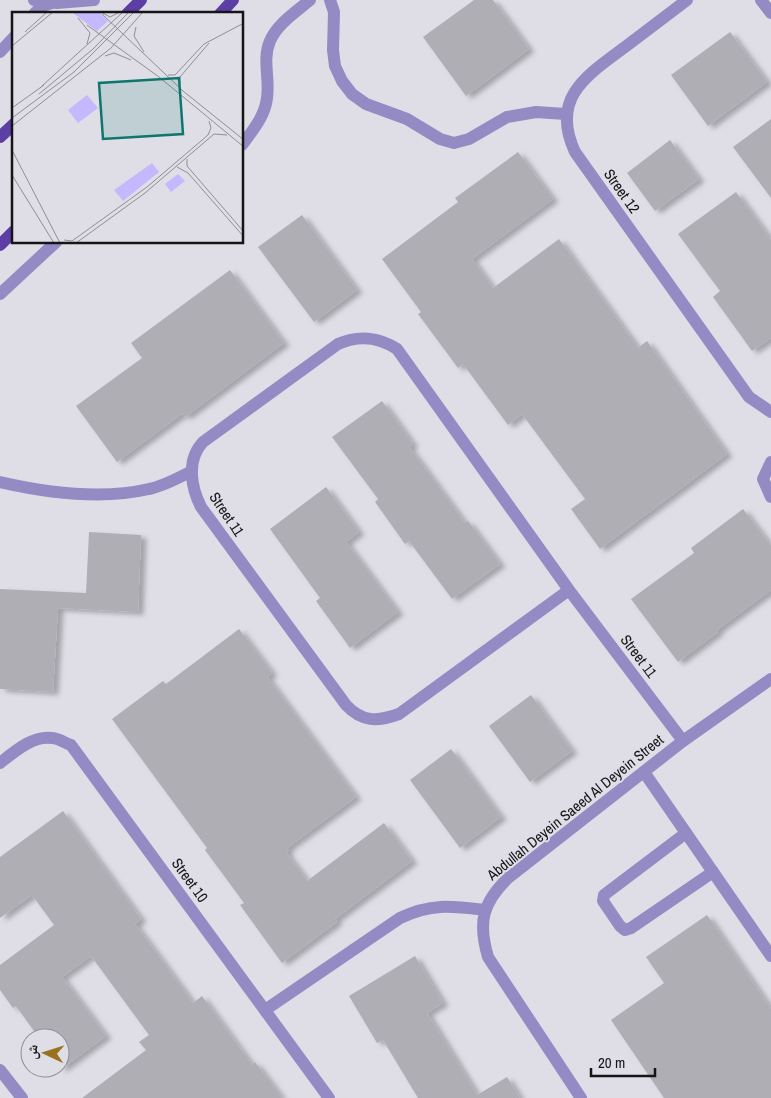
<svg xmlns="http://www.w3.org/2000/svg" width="771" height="1098" font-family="'Archivo Narrow','Noto Naskh Arabic',sans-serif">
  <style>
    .building { fill: #afaeb5; filter: url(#shadow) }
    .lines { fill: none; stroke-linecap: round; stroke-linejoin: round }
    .minor { stroke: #958bc4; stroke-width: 12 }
    .major { stroke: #5c3ea5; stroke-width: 12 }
    .labels { text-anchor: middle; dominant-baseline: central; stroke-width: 4; stroke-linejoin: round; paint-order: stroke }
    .street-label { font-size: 15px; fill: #151517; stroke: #dfdee6 }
    .inset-road { fill: none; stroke: #8e8e93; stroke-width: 1 }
    .view { fill: #0f766e; fill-opacity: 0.15; stroke: #0f766e; stroke-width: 2.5 }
    .inset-edge { fill: none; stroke: #151517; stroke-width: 2.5 }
  </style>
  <defs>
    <filter id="shadow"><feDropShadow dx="5.5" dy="3" stdDeviation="2.5" flood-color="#0004"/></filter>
  </defs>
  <rect width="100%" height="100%" fill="#dfdee6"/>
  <!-- building -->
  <g class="building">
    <polygon points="474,0 493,0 529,49 466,96 423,37"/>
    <polygon points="730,32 767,82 708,126 671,75"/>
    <polygon points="771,119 771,198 733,147"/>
    <polygon points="670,140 699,179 655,211 627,173"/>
    <polygon points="518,152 553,199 472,259 493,288 559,239 638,348 647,341 727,454 600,549 571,509 585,499 522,414 508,425 463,364 458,368 418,314 421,312 382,259 458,202 455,198"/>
    <polygon points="736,192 771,240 771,338 752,351 713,297 720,291 678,234"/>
    <polygon points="302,215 357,290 314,322 258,247"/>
    <polygon points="230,270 284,343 185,417 183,413 117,462 76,406 142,358 131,343"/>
    <polygon points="382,401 413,444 409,447 465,523 468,521 500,564 452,599 409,541 405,544 375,502 378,499 332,437"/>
    <polygon points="326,487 359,532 346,542 398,612 350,648 316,601 320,598 270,529"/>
    <polygon points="743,509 771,546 771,590 717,630 718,632 678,662 631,599 694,553 691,548"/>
    <polygon points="89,532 141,535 138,612 58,608 53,692 0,689 0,589 86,593"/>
    <polygon points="239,629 272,673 267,677 356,797 287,848 289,850 286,852 307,881 384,823 412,861 335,919 337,922 282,963 240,905 244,903 205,850 207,848 112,719 163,681 166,684"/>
    <polygon points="531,695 572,751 530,782 489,726"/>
    <polygon points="451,749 501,817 460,848 410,780"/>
    <polygon points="63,811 141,919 135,924 193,1003 202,996 252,1065 255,1062 282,1098 82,1098 146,1050 139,1042 149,1035 91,956 62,977 106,1036 60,1070 60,1038 39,1038 16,1006 13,1008 0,990 0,965 54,925 32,895 0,918 0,857"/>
    <polygon points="707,915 771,1009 771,1098 664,1098 611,1020 664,983 646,957"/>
    <polygon points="415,956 443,1003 427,1013 477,1095 507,1077 520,1098 418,1098 383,1040 377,1043 349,996"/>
  </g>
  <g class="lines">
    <!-- minor -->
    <g class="minor">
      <polyline points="34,0 57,3 94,0"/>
      <polyline points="330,0 334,12 333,50 335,66 342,81 352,94 366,104 407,119 440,139 454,143 469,139 507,117 536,112 566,114"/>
      <path d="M687 0C666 16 646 31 625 47 586 76 550 98 575 152L749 397 771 412"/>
      <polyline points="761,0 771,13"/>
      <polyline points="34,14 42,6 52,3"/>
      <polyline points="0,52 14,37"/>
      <path d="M242 145C253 130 265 116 267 98 270 79 262 59 270 41 277 24 296 12 310 0"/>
      <polyline points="0,294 56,242"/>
      <polyline points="771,462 763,479 771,497"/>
      <path d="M0 482C48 493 101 500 149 489 164 486 178 478 192 471"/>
      <path d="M569 590 399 714C377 722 362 722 346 705L201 507C191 487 186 460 203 442L338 344C358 335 379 337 397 349L569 590 683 741"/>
      <path d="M0 763C14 752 33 735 52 738 58 738 65 743 71 745L329 1098"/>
      <polyline points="644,772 771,956"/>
      <polyline points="686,833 604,895 603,901 620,926 625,930 631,928 713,872"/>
      <path d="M265 1010 400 918C431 903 452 906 485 910"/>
      <polyline points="0,1070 22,1098"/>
      <path d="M581 1098 488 957C478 923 482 903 508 878L683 741 771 679"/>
    </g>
    <!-- major -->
    <g class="major">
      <polyline points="127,14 141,0"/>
      <polyline points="220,14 233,0"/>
      <polyline points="0,137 14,124"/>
      <polyline points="0,245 14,231"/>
    </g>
  </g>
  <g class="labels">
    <!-- street labels -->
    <g class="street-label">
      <text transform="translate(622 191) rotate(55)">Street 12</text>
      <text transform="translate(227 514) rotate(56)">Street 11</text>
      <text transform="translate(639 656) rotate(53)">Street 11</text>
      <text transform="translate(575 807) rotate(-39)">Abdullah Deyein Saeed Al Deyein Street</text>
      <text transform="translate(190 880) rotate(54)">Street 10</text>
    </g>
  </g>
  <!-- overview -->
  <g transform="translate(12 12)">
    <rect width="231" height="231" fill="#dfdee6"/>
    <path d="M87 0 96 9 85 19 61 1ZM75 83 86 96 66 111 56 98ZM140 151 147 160 111 189 102 178ZM166 162 173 169 159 180 153 172Z" fill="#c5b8ff"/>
    <path class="inset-road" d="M89 0 98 5 106 1M90 2 171 79 232 128M66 6 78 21 75 32M75 13 147 65 232 135M124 15 122 24 132 40M13 20 35 0M0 34 41 0M93 44 102 41 119 48M156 63H163L192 32 232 11M30 74 111 0M168 74V65L197 31M27 82 81 37 117 0M0 96 32 73M0 106 62 60 122 0M0 114 99 36 131 0M0 138 48 231M175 147V154L232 220M165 155 176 161 232 225M0 163 42 231M52 228 60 229 135 175 196 123 199 116 197 109M64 231 133 181 202 122 215 123"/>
    <path class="view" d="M167 66 171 122 91 127 87 71Z"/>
    <rect width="231" height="231" class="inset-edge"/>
  </g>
  <!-- north arrow -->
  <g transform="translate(45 1053) rotate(274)"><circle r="24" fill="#dfdee6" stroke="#8e8e93"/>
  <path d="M0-4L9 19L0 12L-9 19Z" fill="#98721d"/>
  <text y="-8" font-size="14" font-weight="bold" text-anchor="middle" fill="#151517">ش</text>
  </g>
  <!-- scale -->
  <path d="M591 1068v8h64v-8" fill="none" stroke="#151517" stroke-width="2.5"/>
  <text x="598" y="1068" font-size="15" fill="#151517" stroke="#dfdee6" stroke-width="4" paint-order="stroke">20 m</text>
</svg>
